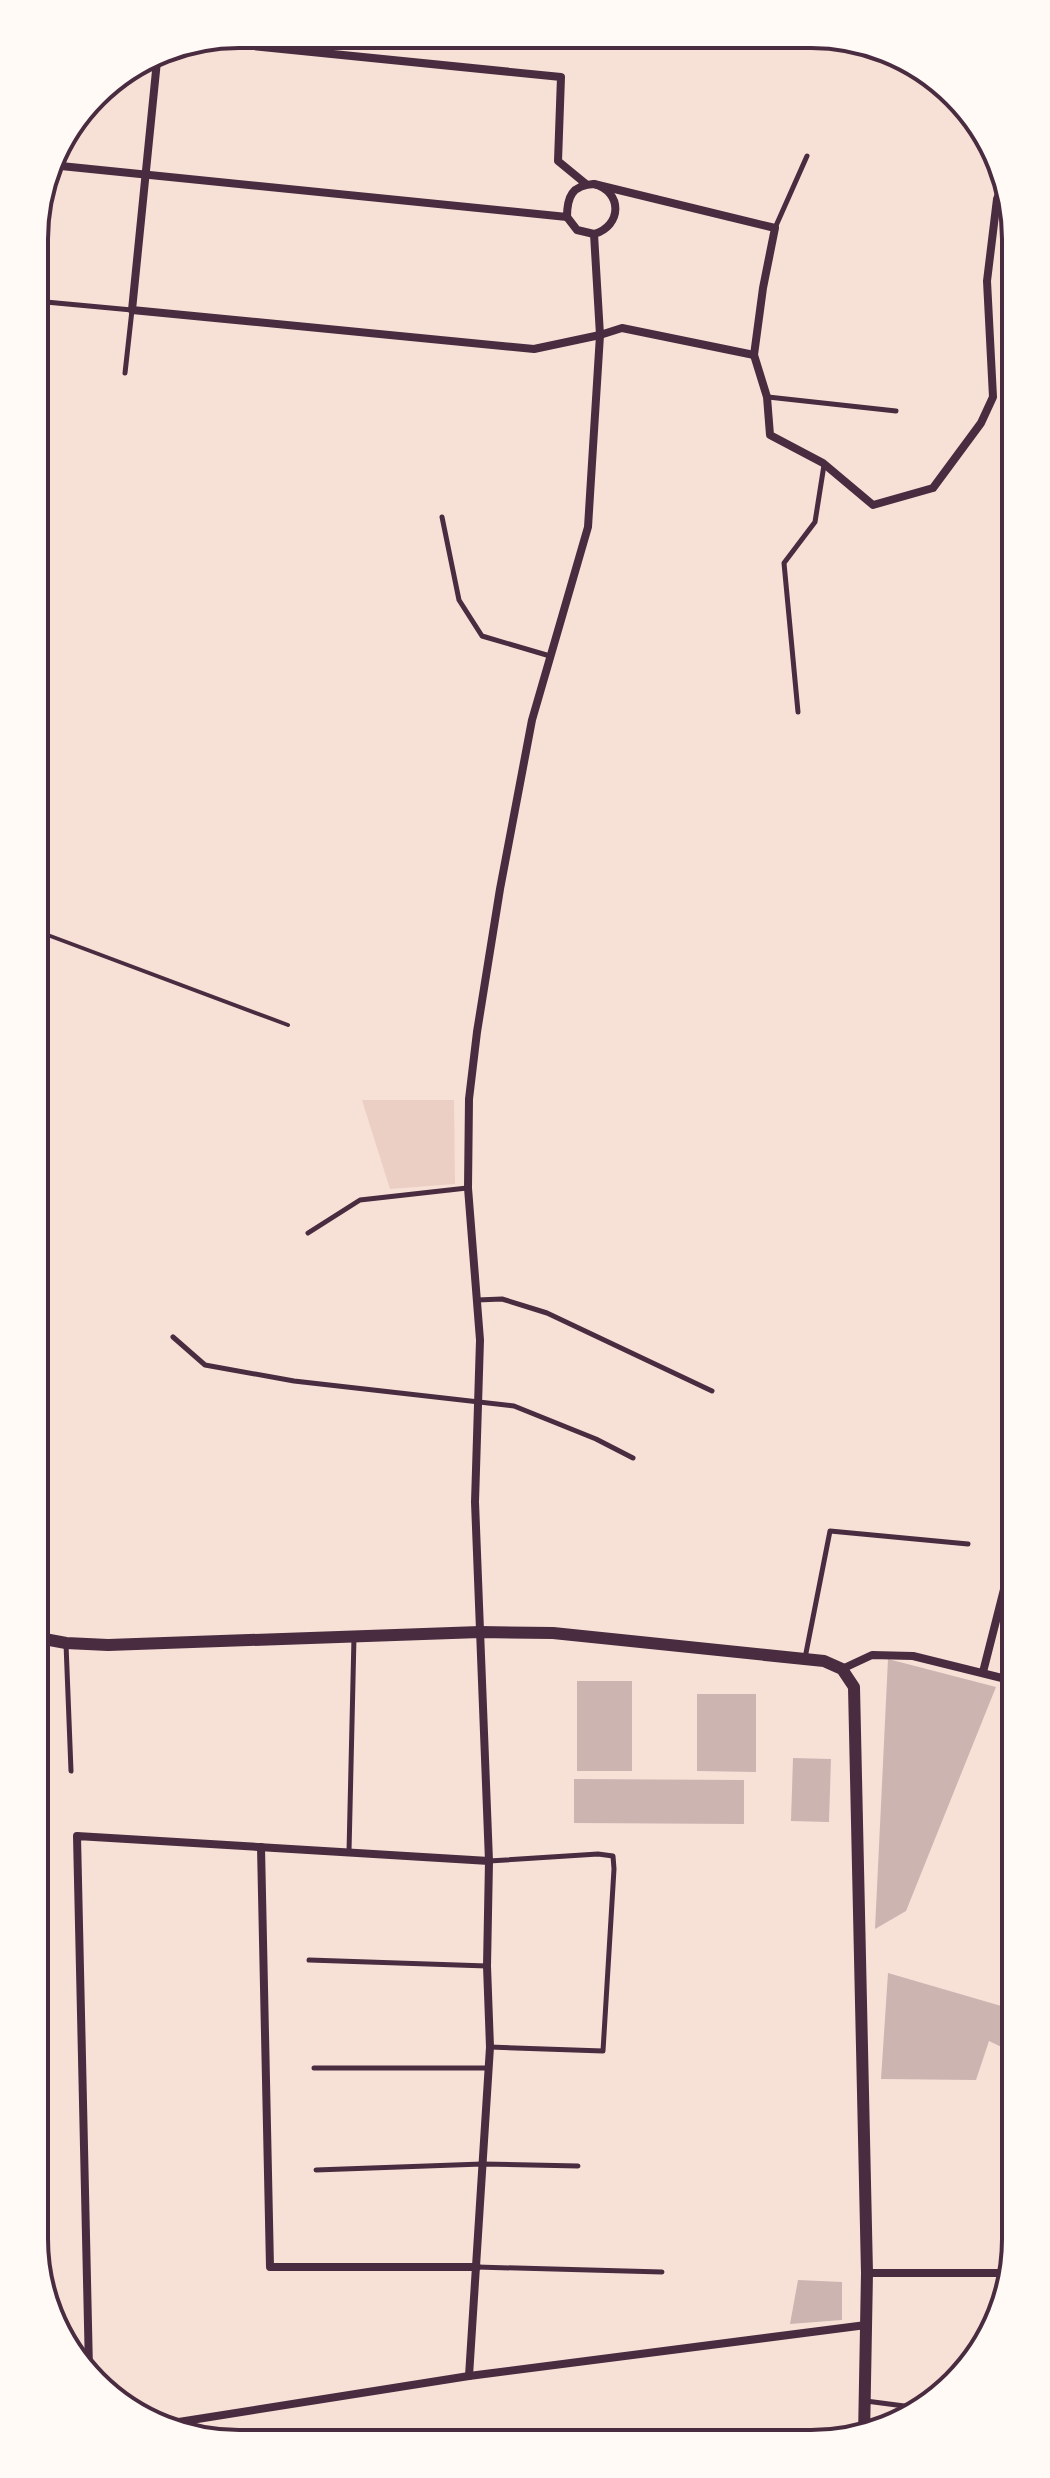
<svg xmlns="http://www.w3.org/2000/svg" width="1050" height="2478" font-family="Inter,sans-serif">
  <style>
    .green { fill: #ebcfc5 }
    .building { fill: #ccb4b1 }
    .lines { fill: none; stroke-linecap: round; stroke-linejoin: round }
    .path { stroke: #4a2c40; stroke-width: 4 }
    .service { stroke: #4a2c40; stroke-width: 5 }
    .minor { stroke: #4a2c40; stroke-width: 8 }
    .tertiary { stroke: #4a2c40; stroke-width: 12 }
    .rim { fill: none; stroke: #4a2c40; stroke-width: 4 }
  </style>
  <rect width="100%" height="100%" fill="#f7e1d7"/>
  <!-- green -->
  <polygon class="green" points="362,1100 454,1100 455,1184 390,1189"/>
  <!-- building -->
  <g class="building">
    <polygon points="888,1659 996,1687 906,1911 875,1929"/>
    <rect x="577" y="1681" width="55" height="90"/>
    <polygon points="697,1694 756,1694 756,1772 697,1771"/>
    <polygon points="793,1758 831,1759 829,1822 791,1821"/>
    <polygon points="574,1779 744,1780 744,1824 574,1823"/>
    <polygon points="888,1973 1015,2010 1015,2043 1012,2052 989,2041 976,2080 881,2079"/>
    <polygon points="798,2280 842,2282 842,2320 790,2324"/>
  </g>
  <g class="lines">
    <!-- path -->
    <polyline class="path" points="37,931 288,1025"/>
    <!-- service -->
    <g class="service">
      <polyline points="775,228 807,156"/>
      <polyline points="35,301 132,310 125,373"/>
      <polyline points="768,397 896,411"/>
      <polyline points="442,517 459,600 482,636 550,656"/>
      <polyline points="798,712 784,563 815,522 824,465"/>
      <polyline points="308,1233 360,1200 467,1188"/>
      <polyline points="477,1300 502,1299 547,1313 712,1391"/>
      <polyline points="173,1337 205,1365 294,1381 514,1406 596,1439 633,1458"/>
      <polyline points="66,1644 71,1771"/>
      <polyline points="805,1658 830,1531 968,1544"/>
      <polyline points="349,1852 354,1637"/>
      <polyline points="489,1861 598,1854 613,1856 614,1869 603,2051 490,2047"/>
      <polyline points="309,1960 487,1966"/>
      <polyline points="314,2068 488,2068"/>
      <polyline points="316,2170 482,2164 578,2166"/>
      <polyline points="477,2267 662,2272"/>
      <polyline points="866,2401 912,2407"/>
    </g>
    <!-- minor -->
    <g class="minor">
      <polyline points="203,41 561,77 558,161 586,184"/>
      <polyline points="158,51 132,310 534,349 600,335 622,328 754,355"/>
      <path d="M51 165 567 217C567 197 572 185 594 184L775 228 763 288 754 355 767 397 770 435 823 463 873 505 933 488 981 423 993 397 987 281 997 199 1005 179"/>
      <polyline points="567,217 577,230 594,234"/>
      <polyline points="842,1669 872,1655 913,1656 1014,1681"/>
      <polyline points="983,1672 1013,1554"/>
      <polyline points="261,1847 270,2267 477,2267"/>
      <polyline points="867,2273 1011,2273"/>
      <polyline points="89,2369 77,1836 489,1861"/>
      <path d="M469 2376 490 2047 487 1966 489 1861 475 1502 480 1340 468 1188 469 1099 477 1032 500 889 532 720 588 527 600 335 594 234C622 226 623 192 594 184"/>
      <polyline points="166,2424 469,2376 866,2325"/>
    </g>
    <!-- tertiary -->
    <polyline class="tertiary" points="39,1638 66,1643 108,1645 480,1632 553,1633 824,1661 842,1669 854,1687 867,2273 864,2437"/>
  </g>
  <!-- crop -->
  <path d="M0 0H1050V2478H0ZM239 48H811A191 191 0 0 1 1002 239V2239A191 191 0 0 1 811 2430H239A191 191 0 0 1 48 2239V239A191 191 0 0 1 239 48Z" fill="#fffaf5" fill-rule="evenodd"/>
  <path class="rim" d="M239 48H811A191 191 0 0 1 1002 239V2239A191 191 0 0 1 811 2430H239A191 191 0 0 1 48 2239V239A191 191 0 0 1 239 48Z"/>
</svg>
